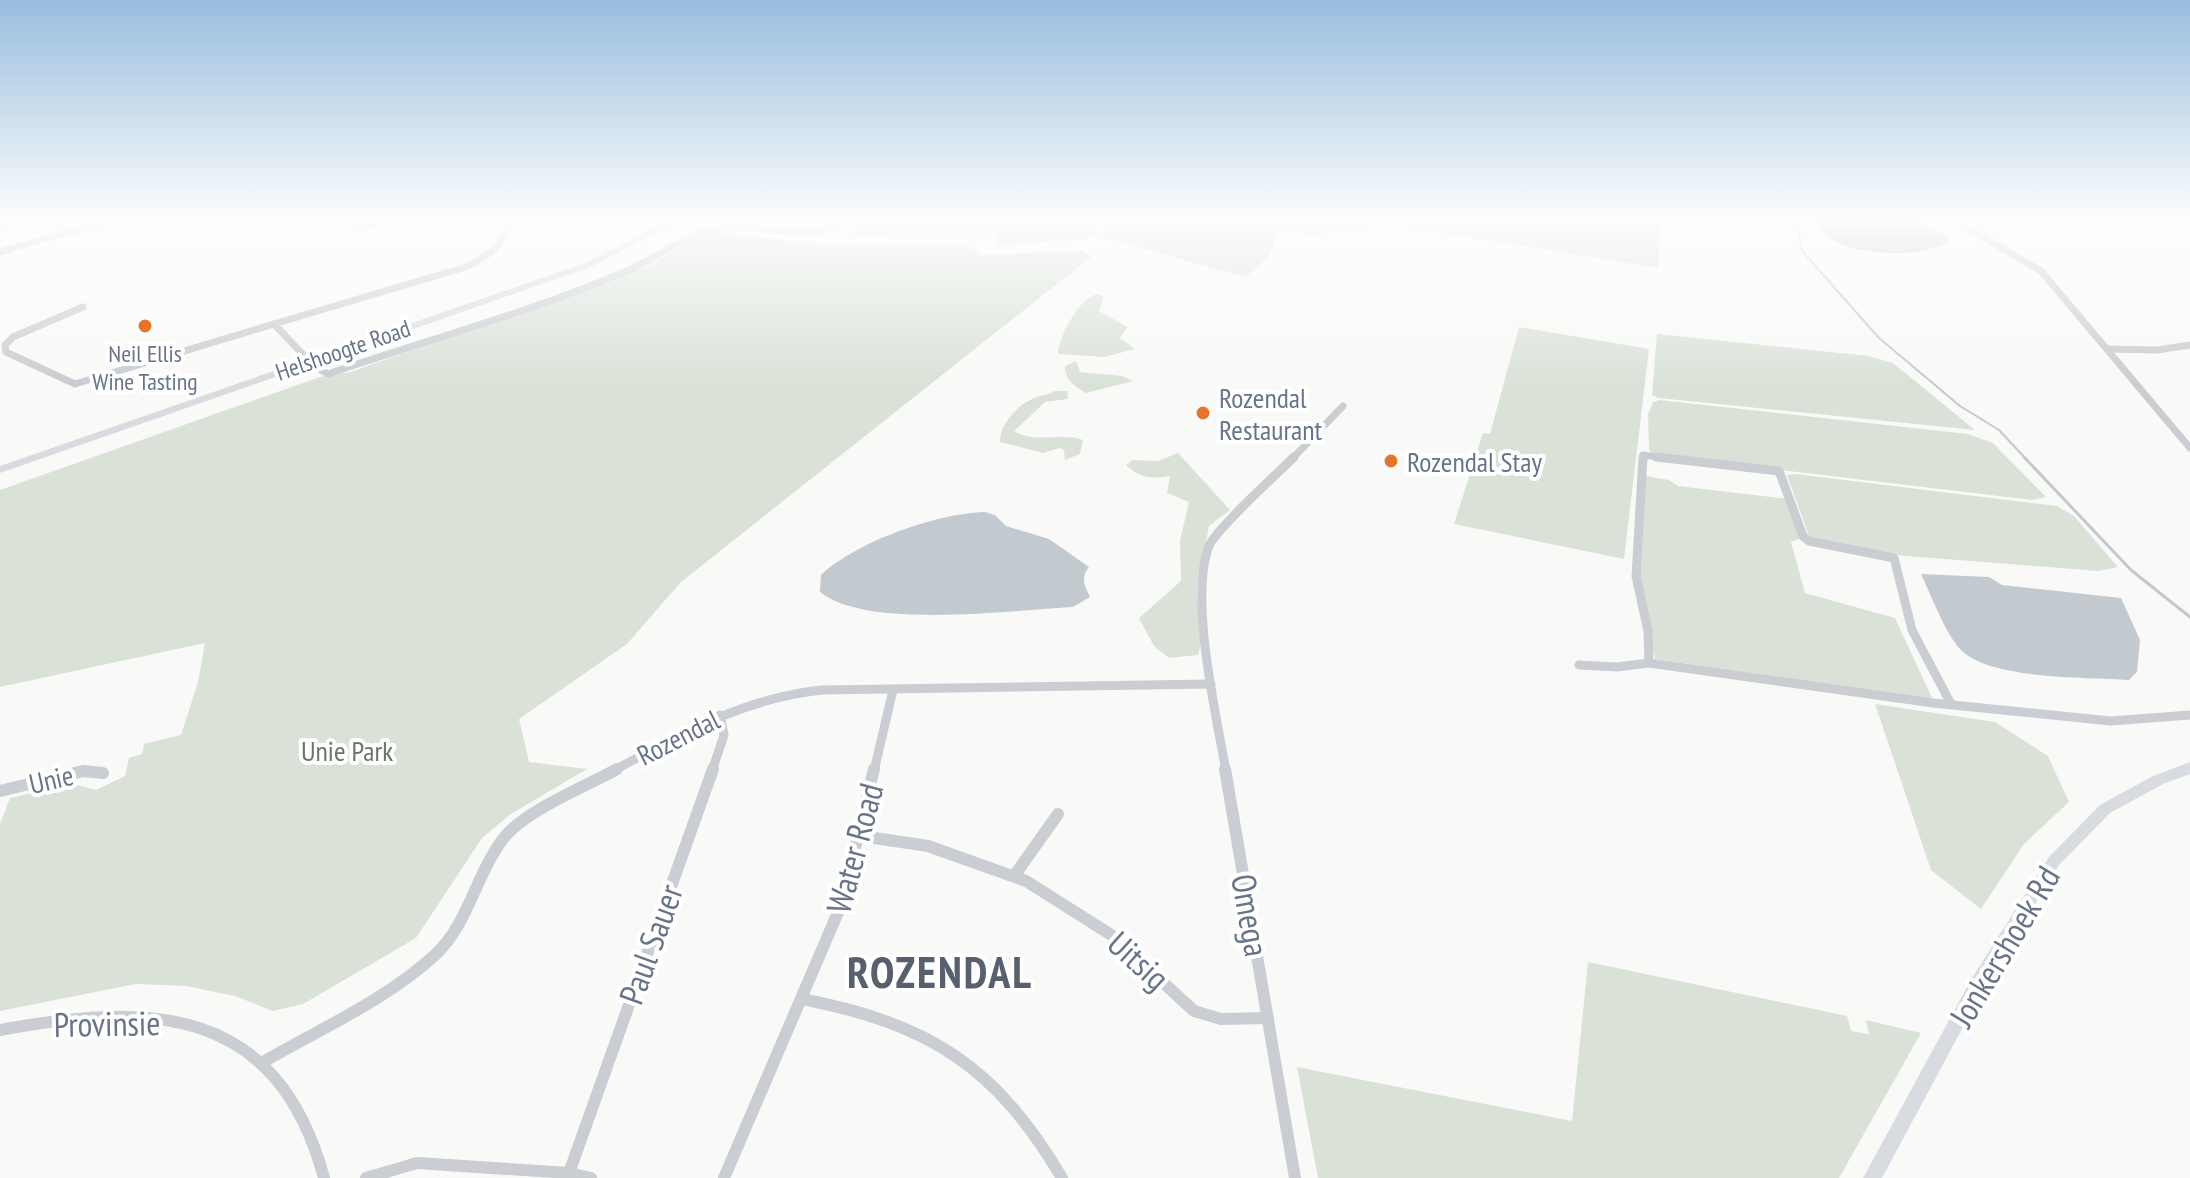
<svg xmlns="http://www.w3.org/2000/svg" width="2190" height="1178" font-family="'PT Sans Narrow',sans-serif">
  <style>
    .green { fill: #dae2d8 }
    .water { fill: #c2cad0 }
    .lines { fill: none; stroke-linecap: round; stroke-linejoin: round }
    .stream-far1 { stroke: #c2cad0; stroke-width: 2 }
    .stream { stroke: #c2cad0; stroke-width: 3 }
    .street-far2 { stroke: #cacdd1; stroke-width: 7 }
    .street-far1 { stroke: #cacdd1; stroke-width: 9 }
    .street { stroke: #cacdd1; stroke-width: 12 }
    .secondary { fill: #d8dbe0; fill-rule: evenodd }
    .poi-dot { fill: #e97329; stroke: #fff; stroke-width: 3 }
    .labels { text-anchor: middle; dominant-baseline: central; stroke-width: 8; stroke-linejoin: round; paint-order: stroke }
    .far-street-label { font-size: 24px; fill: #687589; stroke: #fff }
    .far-poi-label { font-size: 24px; fill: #687589; stroke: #fff }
    .poi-label { font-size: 28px; fill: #687589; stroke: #fff; text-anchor: start }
    .street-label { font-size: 28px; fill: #687589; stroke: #fff }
    .park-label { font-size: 28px; fill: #647a63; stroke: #fff }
    .near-street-label { font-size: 34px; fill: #687589; stroke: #fff }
    .near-district-label { font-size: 44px; font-weight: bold; letter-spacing: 2px; fill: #56606e; stroke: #fff }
  </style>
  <rect width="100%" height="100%" fill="#f9faf8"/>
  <!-- green -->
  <g class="green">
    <polygon points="867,218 1095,218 1096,232 1085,239 999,245 993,233 851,234"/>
    <path d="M1101 218 1169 222 1190 218H1661L1658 268 1388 224 1311 235 1280 226C1272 251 1267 263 1244 277L1103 237Z"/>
    <polygon points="715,232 821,245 967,245 981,255 1082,251 1091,257 681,582 627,644 519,719 529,762 587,769 511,814 482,838 416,938 303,1004 273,1011 235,996 186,986 136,984 0,1011 0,824 10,798 74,784 96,790 125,776 129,758 142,754 144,744 181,735 198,682 205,643 0,687 0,490 320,377 350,372 646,267 691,241"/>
    <path d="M1097 294 1104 297 1099 311 1127 327 1120 338 1135 349 1104 357 1058 354C1058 338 1079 298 1097 294Z"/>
    <polygon points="1519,327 1649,349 1624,559 1454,524 1483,433 1490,434"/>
    <polygon points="1657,334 1868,356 1893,363 1975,430 1658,398 1652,395"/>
    <path d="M1076 361 1080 372 1122 376 1133 381 1086 393C1076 387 1064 379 1065 366Z"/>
    <path d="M1055 391H1067L1068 399 1045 402 1014 431C1035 444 1062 432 1083 440L1080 454 1065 460 1064 450 1060 448 1043 453 1000 442C999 426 1016 407 1030 400 1038 395 1046 396 1055 391Z"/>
    <polygon points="1660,400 1968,434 1993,443 2046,497 2032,500 1654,455 1649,450 1648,414 1653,402"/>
    <path d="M1178 453 1230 510 1209 526C1206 545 1199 564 1197 586 1196 608 1205 634 1198 655L1169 658 1154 646 1139 618 1181 581 1180 541 1189 502 1167 493 1170 476C1153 479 1139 478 1126 465L1133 460 1158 461Z"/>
    <polygon points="1796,474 2057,506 2074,516 2118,567 2098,571 1894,555 1809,536 1787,475"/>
    <polygon points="1645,476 1669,480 1678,486 1789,499 1802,538 1791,542 1805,593 1895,618 1933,700 1655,659 1637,571"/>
    <polygon points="1875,704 1995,722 2048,756 2069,802 2024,844 1981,909 1931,870"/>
    <polygon points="1588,962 1847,1016 1851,1031 1869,1034 1866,1020 1921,1033 1839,1178 1318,1178 1297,1067 1572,1121"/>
  </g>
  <!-- water -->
  <g class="water">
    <path d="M1813 218H1920L1950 240C1927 258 1866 255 1840 244 1829 240 1819 228 1813 218Z"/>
    <path d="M985 512 995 515 1006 526 1049 539 1089 567C1080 578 1085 586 1090 597L1073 607C1013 610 867 630 820 592L821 575C856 542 937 513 985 512Z"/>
    <path d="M1921 574 1989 577 2002 585 2121 598 2140 640 2137 672 2129 680C2086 677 1991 680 1961 650 1946 635 1931 595 1921 574Z"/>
  </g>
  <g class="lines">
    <!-- stream-far1 -->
    <polyline class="stream-far1" points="1796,218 1802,251 1879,338 1960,406 1999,430 2026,459"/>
    <!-- stream -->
    <polyline class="stream" points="2024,457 2131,570 2190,617"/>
    <!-- street-far2 -->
    <g class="street-far2">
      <polyline points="345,218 360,227 398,218"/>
      <polyline points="1951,218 2041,271 2190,448"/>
      <polyline points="0,224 30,218"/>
      <polyline points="0,252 116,218"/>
      <path d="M83 307 13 337 5 345 6 352 75 384 274 324 315 367 328 374C424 341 530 312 622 273 650 262 676 241 704 232 758 214 799 250 852 218"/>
      <polyline points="274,324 469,266 494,250 510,226 506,218"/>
      <polyline points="2108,349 2157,350 2190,345"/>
      <polyline points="1292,459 1343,406"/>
      <polyline points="1643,459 1643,455 1673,459"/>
    </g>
    <!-- street-far1 -->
    <g class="street-far1">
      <polyline points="1643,457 1636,576 1648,631 1649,663"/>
      <polyline points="1656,457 1779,471 1803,536 1809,541 1894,558 1912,630 1951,704"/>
      <polyline points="1579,665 1617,667 1649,663 1933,703 2111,721 2190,715"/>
      <path d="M613 771C681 734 744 698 822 690L1211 684"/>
      <polyline points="712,771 724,735 720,715"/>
      <polyline points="874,771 893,690"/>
      <path d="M1226 771C1216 714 1189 598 1209 546 1215 530 1278 473 1294 457"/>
    </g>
    <!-- street -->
    <g class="street">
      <polyline points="1225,769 1295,1178"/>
      <polyline points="0,791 83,771 103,773"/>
      <polyline points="861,836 928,846 1026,881 1113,936 1194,1011 1221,1019 1268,1018"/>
      <polyline points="1014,876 1058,814"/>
      <path d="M802 999C929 1024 995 1065 1062 1178"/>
      <path d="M0 1030C151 1002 277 1005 324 1178"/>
      <path d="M263 1062C320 1029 386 1000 435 955 469 923 475 876 503 839 524 811 585 787 617 769"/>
      <polyline points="569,1173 713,769"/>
      <polyline points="366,1178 417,1163 569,1173 591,1178"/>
      <polyline points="724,1178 842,903 874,769"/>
    </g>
    <!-- secondary -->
    <g class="secondary">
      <polygon points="675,218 685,218 591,267 0,473 0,466 585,263"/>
      <polygon points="2190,762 2190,774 2163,784 2110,813 2059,865 1984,988 1882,1178 1863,1178 1972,978 2049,857 2100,805 2153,776"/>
    </g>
  </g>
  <!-- sky -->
  <linearGradient id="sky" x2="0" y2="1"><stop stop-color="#99bdde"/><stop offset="0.57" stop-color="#fcfdfc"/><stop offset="1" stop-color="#fcfdfc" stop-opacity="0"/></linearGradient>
  <rect width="2190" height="383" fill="url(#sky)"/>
  <!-- markers -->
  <g class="poi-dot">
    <circle cx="145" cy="326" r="8"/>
    <circle cx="1203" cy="413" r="8"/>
    <circle cx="1391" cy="461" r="8"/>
  </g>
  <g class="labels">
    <!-- far-street labels -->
    <g class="far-street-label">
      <text transform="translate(343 350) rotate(-19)">Helshoogte Road</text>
    </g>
    <!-- far-poi labels -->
    <g class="far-poi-label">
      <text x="145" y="353">Neil Ellis<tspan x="145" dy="28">Wine Tasting</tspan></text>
    </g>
    <!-- poi labels -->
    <g class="poi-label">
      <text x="1219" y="397">Rozendal<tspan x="1219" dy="32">Restaurant</tspan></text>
      <text x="1407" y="461">Rozendal Stay</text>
    </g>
    <!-- street labels -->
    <g class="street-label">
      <text transform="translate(678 737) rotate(-27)">Rozendal</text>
      <text transform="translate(51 779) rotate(-13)">Unie</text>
    </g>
    <!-- park labels -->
    <g class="park-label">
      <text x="347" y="750">Unie Park</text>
    </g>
    <!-- near-street labels -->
    <g class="near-street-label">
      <text transform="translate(854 848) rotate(-75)">Water Road</text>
      <text transform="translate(1251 915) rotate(80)">Omega</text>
      <text transform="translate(650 944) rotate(-70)">Paul Sauer</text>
      <text transform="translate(2004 946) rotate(-59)">Jonkershoek Rd</text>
      <text transform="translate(1139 960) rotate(42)">Uitsig</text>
      <text transform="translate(107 1023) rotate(-1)">Provinsie</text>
    </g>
    <!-- near-district labels -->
    <g class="near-district-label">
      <text x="940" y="971">ROZENDAL</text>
    </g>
  </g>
</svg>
